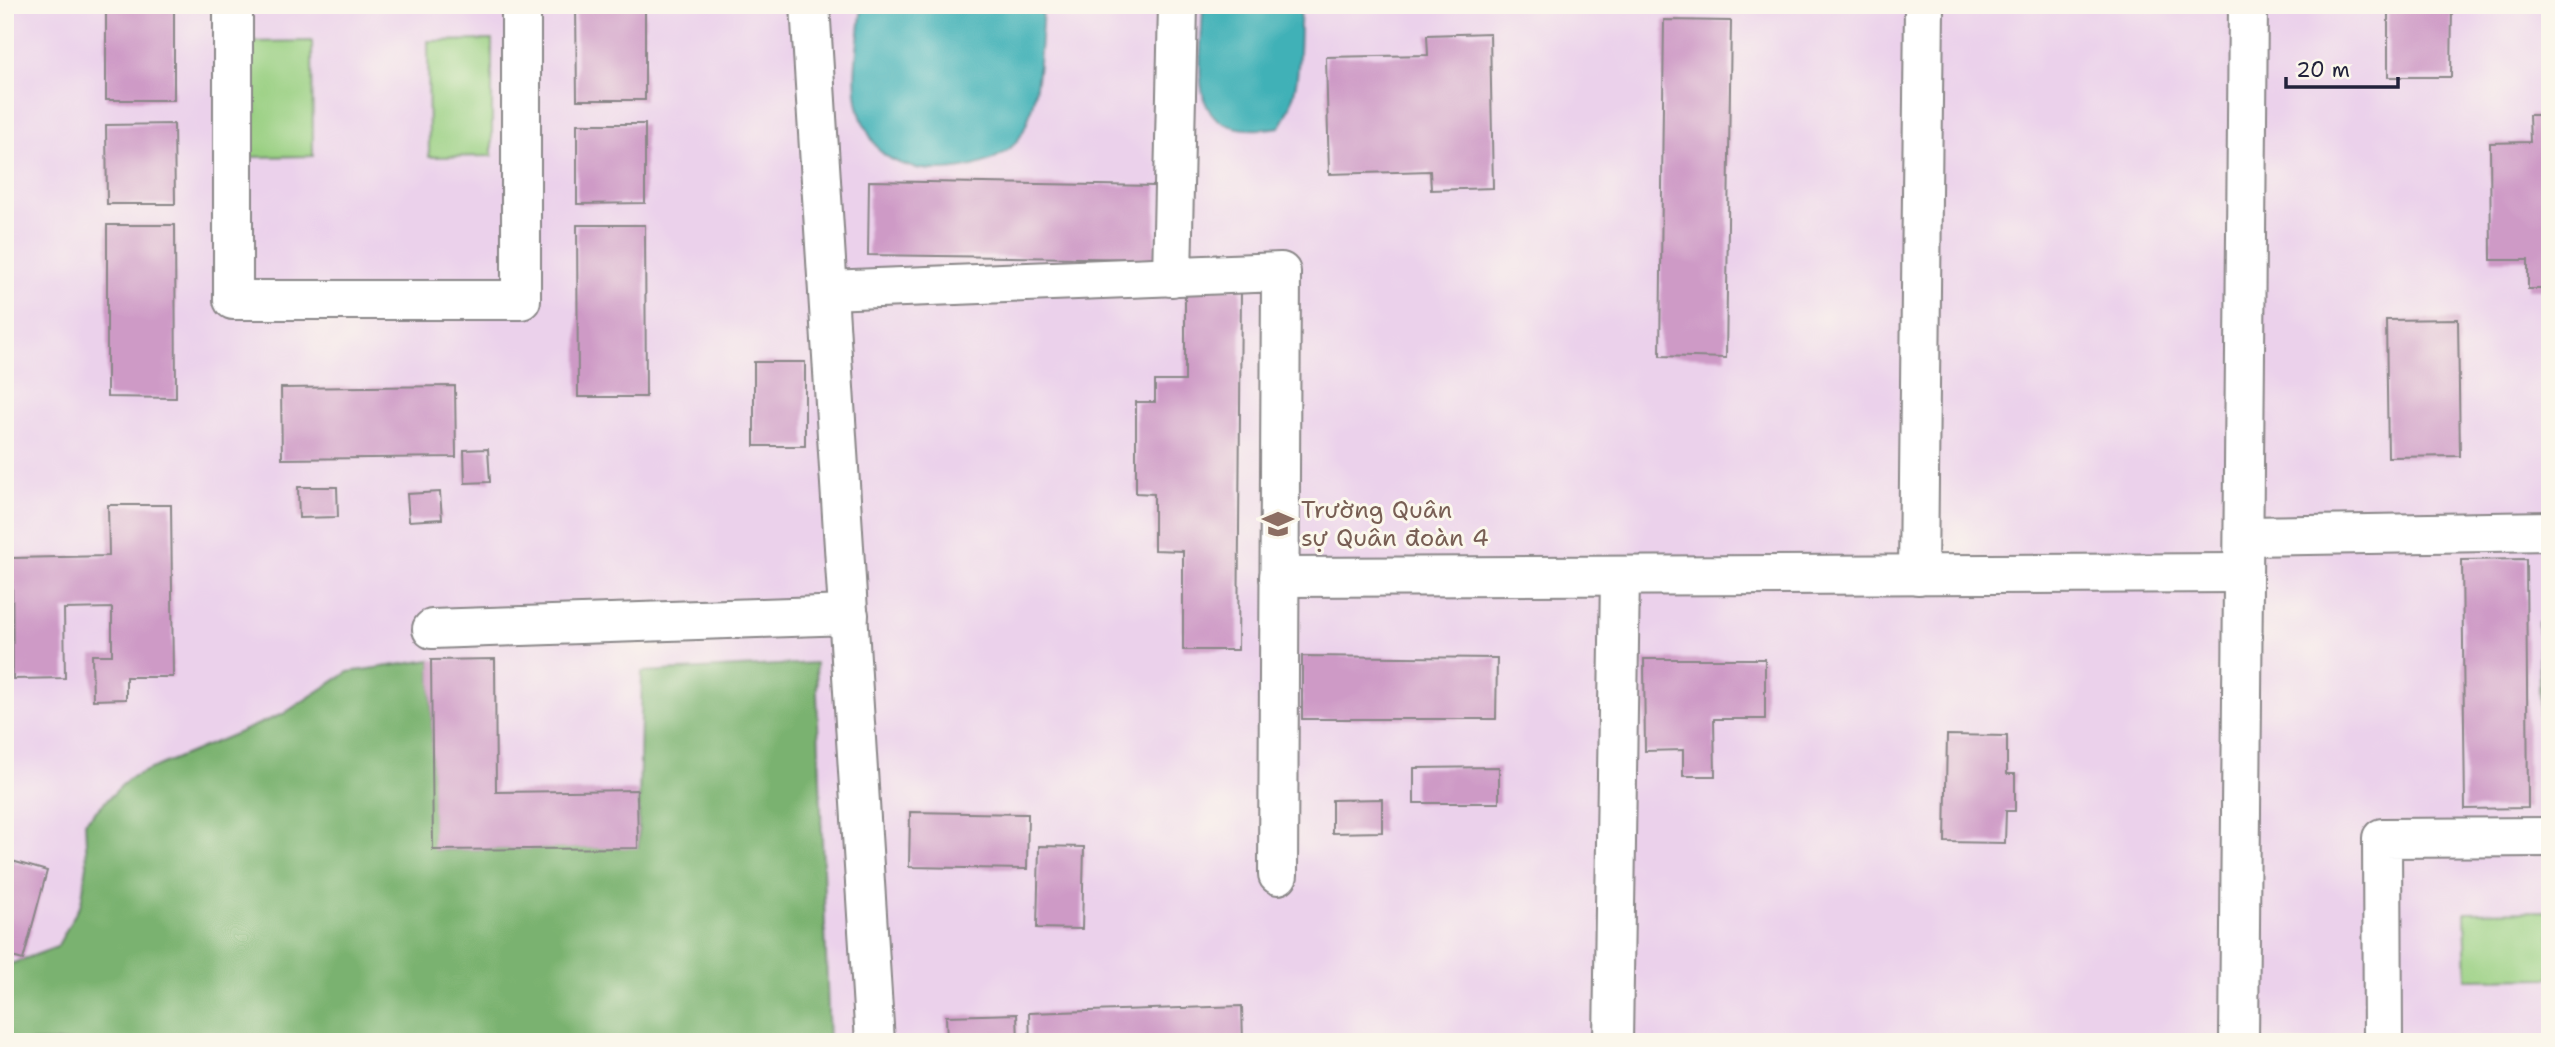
<svg xmlns="http://www.w3.org/2000/svg" width="2555" height="1047" font-family="'Shantell Sans',sans-serif">
  <style>
    .built { fill: #ebd1eb }
    .green { fill: #98cf81; stroke: #5d785e; stroke-width: 2 }
    .forest { fill: #7ab26f; stroke: #4e6a55; stroke-width: 2 }
    .water { fill: #41b1b7; stroke: #326a79; stroke-width: 2 }
    .building { fill: #ce9ac6 }
    .lines { fill: none; stroke-linecap: round; stroke-linejoin: round }
    .minor-casing { stroke: #8a8788; stroke-width: 42 }
    .minor { stroke: #fff; stroke-width: 38 }
    .labels { text-anchor: middle; dominant-baseline: central; stroke-width: 6; stroke-linejoin: round; paint-order: stroke }
    .education-label { font-size: 24px; fill: #785e54; stroke: #fbf7ec; text-anchor: start }
  </style>
  <rect width="100%" height="100%" fill="#fbf7ec"/>
  <filter id="ink" filterUnits="userSpaceOnUse"><feTurbulence type="fractalNoise" baseFrequency=".0143" numOctaves="2"/><feDisplacementMap in="SourceGraphic" scale="14" xChannelSelector="R" yChannelSelector="G"/><feConvolveMatrix kernelMatrix="1 2 1 2 8 2 1 2 1" color-interpolation-filters="sRGB"/></filter>
  <filter id="wash" filterUnits="userSpaceOnUse"><feTurbulence type="fractalNoise" baseFrequency=".00686" numOctaves="4" result="noise"/><feDisplacementMap in="SourceGraphic" scale="28" xChannelSelector="R" yChannelSelector="G"/><feGaussianBlur stdDeviation="1.57" result="paint"/><feColorMatrix in="noise" values="0 0 0 0 0 0 0 0 0 0 0 0 0 0 0 0 0 1.4 0 .05"/><feComposite in="paint" operator="in"/></filter>
  <g filter="url(#wash)">
    <rect width="100%" height="100%" fill="#f1ecd5"/>
    <!-- built -->
    <rect class="built" x="5" y="5" width="2545" height="1037"/>
    <!-- green -->
    <g class="green">
      <polygon points="492,40 492,156 429,157 428,41"/>
      <polygon points="312,41 313,156 251,157 249,42"/>
      <polygon points="2538,622 2550,622 2550,737 2540,737"/>
      <polygon points="2550,911 2550,978 2467,979 2465,912"/>
    </g>
    <!-- forest -->
    <polygon class="forest" points="431,660 434,850 638,847 642,672 816,663 829,1042 5,1042 5,966 57,947 81,903 87,865 85,822 129,778 283,714 348,672"/>
    <!-- water -->
    <g class="water">
      <path d="M862 5H1043C1041 41 1039 107 1020 137 997 174 910 182 879 150 873 143 867 130 863 122 848 89 859 40 862 5Z"/>
      <path d="M1203 5H1301C1298 46 1303 92 1280 127 1182 143 1201 75 1203 5Z"/>
    </g>
    <g id="blocks">
      <!-- building -->
      <g class="building">
        <rect x="106" y="5" width="68" height="95"/>
        <polygon points="576,5 645,5 645,100 577,100"/>
        <polygon points="2388,5 2452,5 2451,77 2388,77"/>
        <polygon points="1664,20 1731,21 1726,358 1660,356"/>
        <polygon points="1490,33 1493,188 1431,190 1430,171 1329,174 1326,57 1428,55 1427,35"/>
        <polygon points="2529,115 2550,115 2550,289 2528,289 2528,260 2491,260 2490,143 2530,142"/>
        <polygon points="174,124 175,204 107,204 106,125"/>
        <polygon points="577,124 645,124 645,203 577,204"/>
        <polygon points="869,181 1156,186 1155,259 868,255"/>
        <polygon points="107,225 175,225 176,398 107,397"/>
        <polygon points="577,225 645,225 646,397 578,397"/>
        <polygon points="1185,288 1241,289 1238,650 1183,650 1183,551 1154,550 1154,494 1136,493 1136,402 1155,402 1155,381 1185,381"/>
        <polygon points="2458,319 2460,456 2388,457 2386,320"/>
        <rect x="754" y="362" width="51" height="84"/>
        <polygon points="455,386 456,457 282,459 281,388"/>
        <polygon points="488,449 490,482 465,483 464,450"/>
        <polygon points="298,487 337,487 338,517 299,518"/>
        <polygon points="440,492 442,519 409,521 407,494"/>
        <polygon points="108,505 171,505 173,677 126,677 126,699 93,700 92,655 112,655 112,608 64,609 65,678 13,679 12,558 109,556"/>
        <polygon points="2526,559 2528,808 2465,809 2462,560"/>
        <polygon points="1302,656 1497,658 1496,719 1302,719"/>
        <polygon points="495,659 496,792 637,790 638,848 433,850 431,660"/>
        <polygon points="1644,659 1765,659 1765,719 1714,719 1715,776 1683,776 1683,750 1645,751"/>
        <polygon points="1947,735 2007,736 2007,774 2015,774 2015,811 2006,811 2005,843 1945,842"/>
        <polygon points="1499,767 1499,803 1414,803 1414,768"/>
        <polygon points="1382,799 1382,832 1332,833 1332,800"/>
        <polygon points="910,812 1028,814 1027,869 909,867"/>
        <polygon points="1039,846 1084,847 1082,929 1037,928"/>
        <polygon points="5,859 47,871 23,960 5,955"/>
        <polygon points="1242,1006 1243,1042 1030,1042 1029,1013"/>
        <polygon points="1017,1014 1018,1042 947,1042 946,1016"/>
      </g>
    </g>
  </g>
  <g filter="url(#ink)">
    <use href="#blocks" fill-opacity="0" stroke="#8a8788" stroke-width="2"/>
    <g class="lines">
      <defs>
        <g id="minor">
          <polyline points="233,5 233,300 521,300 521,5"/>
          <polyline points="810,5 875,1042"/>
          <polyline points="1172,277 1178,5"/>
          <polyline points="828,290 1281,272 1278,875"/>
          <polyline points="2244,536 2550,531"/>
          <polyline points="1918,575 1924,5"/>
          <polyline points="1279,577 2243,573"/>
          <polyline points="432,629 849,615"/>
          <polyline points="1613,1042 1620,576"/>
          <polyline points="2239,1042 2248,5"/>
          <polyline points="2383,1042 2382,838 2550,837"/>
        </g>
      </defs>
      <!-- minor casing -->
      <use href="#minor" class="minor-casing"/>
      <!-- minor -->
      <use href="#minor" class="minor"/>
    </g>
  </g>
  <!-- icons -->
  <defs>
    <symbol id="school-bare" viewBox="-9 -9 18 18"><path d="M0-5L7-2L0 1L-7-2ZM-4 1L0 2.5L4 1V4Q0 6-4 4Z" fill="#8d6e63" stroke="#fbf7ec" stroke-width="2.5" paint-order="stroke"/></symbol>
  </defs>
  <g fill-rule="evenodd">
    <use href="#school-bare" x="1256" y="502" width="44" height="44"/>
  </g>
  <g class="labels">
    <!-- education labels -->
    <g class="education-label">
      <text x="1301" y="510">Trường Quân<tspan x="1301" dy="28">sự Quân đoàn 4</tspan></text>
    </g>
  </g>
  <!-- margin -->
  <rect width="2555" height="1047" fill="none" stroke="#fbf7ec" stroke-width="28"/>
  <!-- scale -->
  <path d="M2286 77v10h112v-10" fill="none" stroke="#22223b" stroke-width="3.5"/>
  <text x="2296" y="77" font-size="21" fill="#22223b" stroke="#fbf7ec" stroke-width="5" paint-order="stroke">20 m</text>
</svg>
